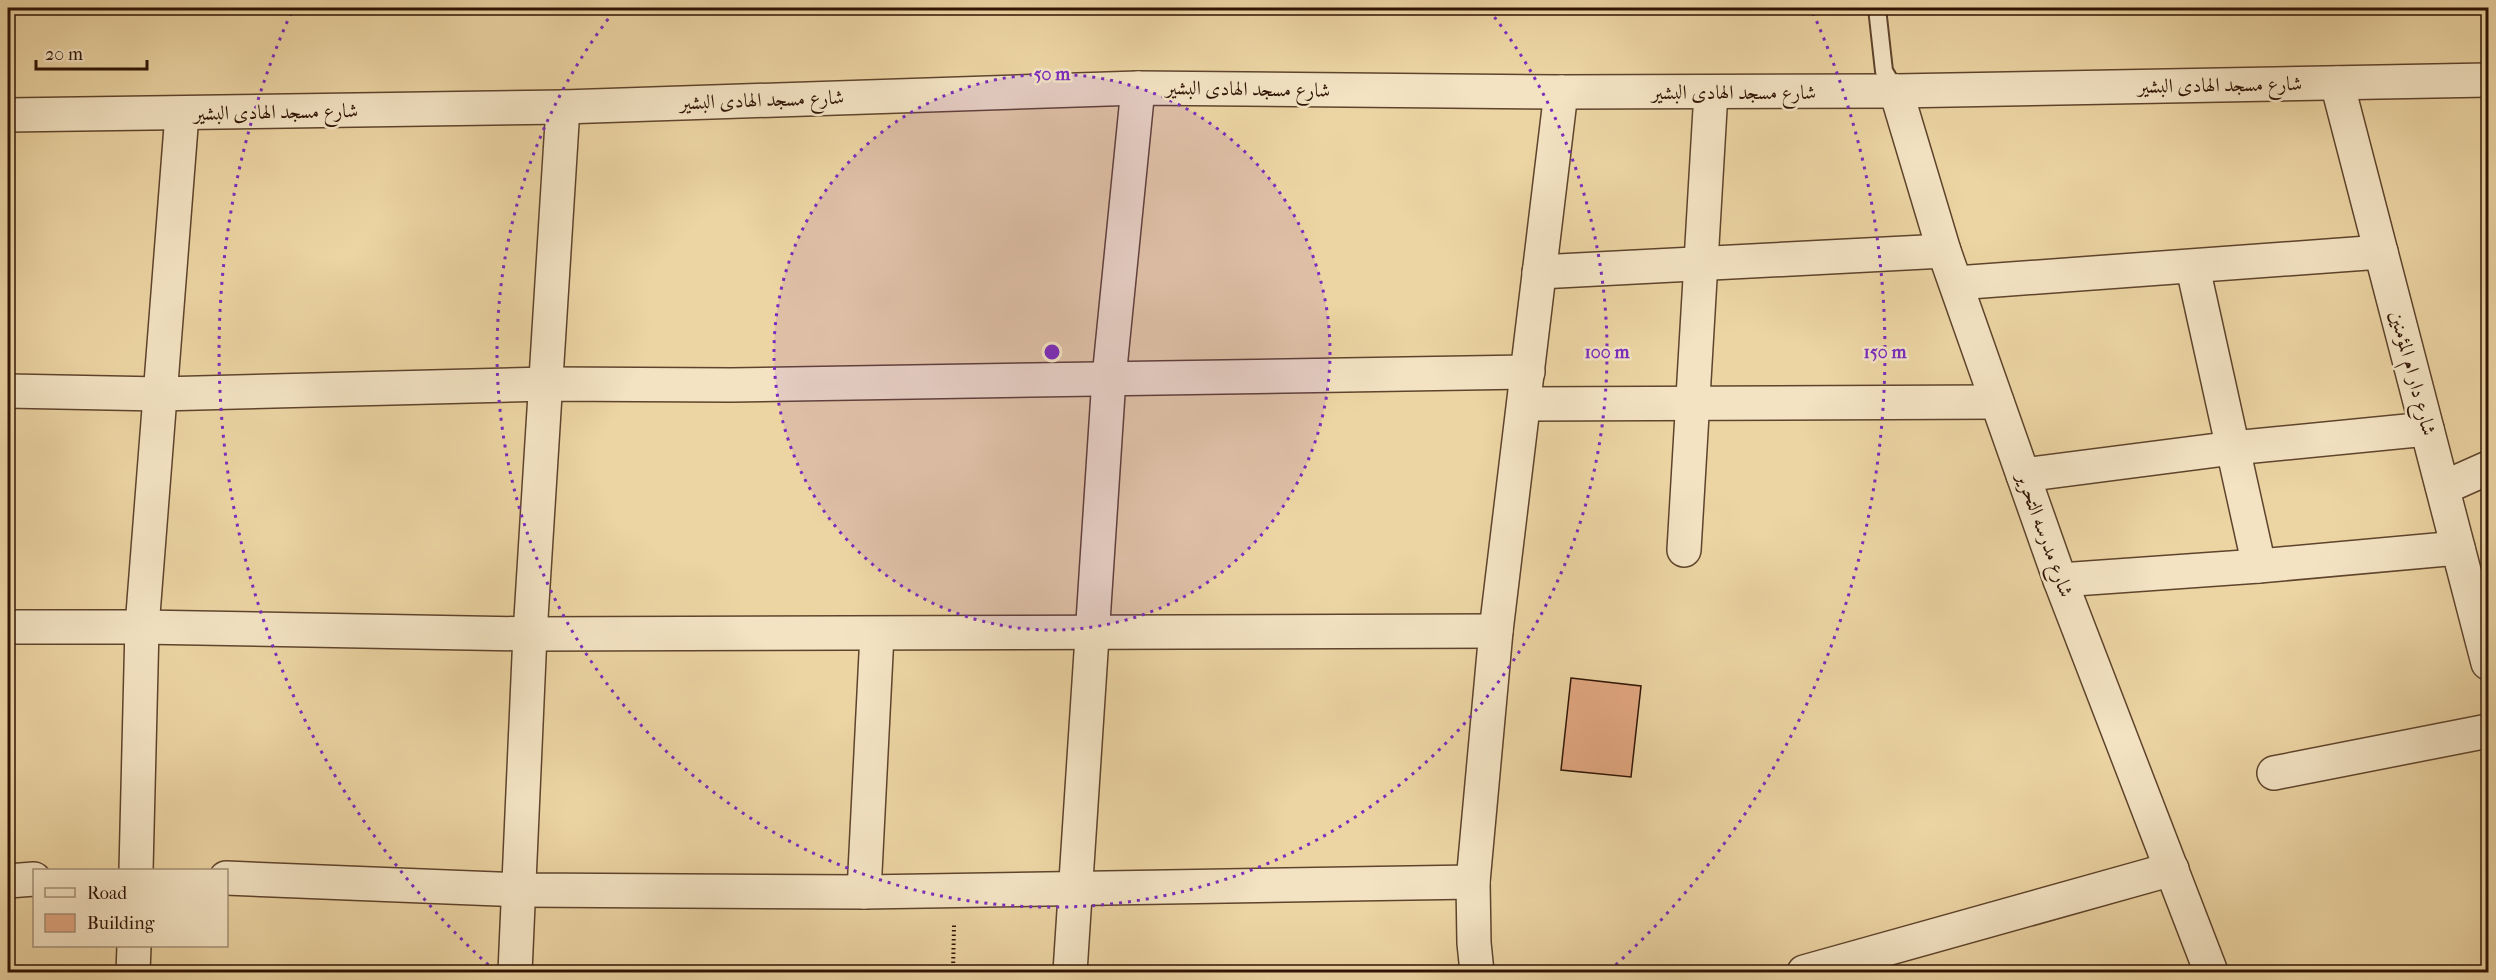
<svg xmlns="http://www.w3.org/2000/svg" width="2496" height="980" font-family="'IM FELL French Canon',Amiri,serif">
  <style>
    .building { fill: #e2a781; stroke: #2f1405; stroke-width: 1.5 }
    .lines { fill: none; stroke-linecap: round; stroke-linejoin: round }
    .lane-casing { stroke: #5e442c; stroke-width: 20 }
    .street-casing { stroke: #5e442c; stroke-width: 36 }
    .path { stroke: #2f1405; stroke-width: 4; stroke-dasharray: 1.5 3; stroke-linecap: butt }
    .lane { stroke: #f3e3c3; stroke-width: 16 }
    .street { stroke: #f3e3c3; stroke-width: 33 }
    .ring { fill: none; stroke: #7b2cbf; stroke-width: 3; stroke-dasharray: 3 6 }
    .labels { text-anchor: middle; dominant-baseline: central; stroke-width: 5; stroke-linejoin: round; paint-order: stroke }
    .street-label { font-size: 20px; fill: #2f1405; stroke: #f3e3c3 }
    .centre { fill: #7b2cbf; stroke: #f3e3c3; stroke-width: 3 }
    .ring-label { font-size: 18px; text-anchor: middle; font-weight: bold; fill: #7b2cbf; stroke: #f3e3c3; stroke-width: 5; stroke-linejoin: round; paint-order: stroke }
  </style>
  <rect width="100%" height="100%" fill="#ecd4a3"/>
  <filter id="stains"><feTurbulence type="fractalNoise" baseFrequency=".00333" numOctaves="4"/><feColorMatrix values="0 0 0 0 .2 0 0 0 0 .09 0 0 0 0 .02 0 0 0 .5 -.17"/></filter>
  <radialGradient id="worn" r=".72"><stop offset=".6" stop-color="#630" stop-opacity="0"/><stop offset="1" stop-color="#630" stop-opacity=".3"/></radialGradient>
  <!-- building -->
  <polygon class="building" points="1571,678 1641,686 1631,777 1561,770"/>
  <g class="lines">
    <defs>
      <polyline id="lane" points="1877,8 1884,71 1896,91"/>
      <g id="street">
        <polyline points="2337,83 2488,663"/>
        <polyline points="1896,91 1944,251 2060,580 2211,972"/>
        <polyline points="8,115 563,107 1138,88 1561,92 1896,91 2488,80"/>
        <polyline points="2193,268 2259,566"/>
        <polyline points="1539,272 1944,251"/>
        <polyline points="1956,283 2381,252"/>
        <polyline points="8,391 160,394 546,384 731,385 1528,372"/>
        <polyline points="1524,404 1997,402"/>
        <polyline points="2023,475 2233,448 2427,429"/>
        <polyline points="2443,488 2488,468"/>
        <polyline points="1684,550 1711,92"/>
        <polyline points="2060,580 2259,566 2458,548"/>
        <polyline points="8,627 142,627 530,634 1496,631"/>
        <polyline points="2274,773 2488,731"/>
        <polyline points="136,870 142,627 182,114"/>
        <polyline points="226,878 520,890 864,892 1473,882"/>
        <polyline points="8,881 34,879"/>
        <polyline points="864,892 877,634"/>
        <polyline points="133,972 134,946"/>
        <polyline points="515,972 530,634 563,107"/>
        <polyline points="1070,972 1109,378 1138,88"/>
        <polyline points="1477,972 1474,943 1473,882 1496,631 1561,92"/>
        <polyline points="1804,972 2172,869"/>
      </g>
    </defs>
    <!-- lane casing -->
    <use href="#lane" class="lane-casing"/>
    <!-- street casing -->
    <use href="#street" class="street-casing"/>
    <!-- path -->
    <polyline class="path" points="953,972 954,925"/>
    <!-- lane -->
    <use href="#lane" class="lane"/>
    <!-- street -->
    <use href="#street" class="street"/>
  </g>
  <!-- distance rings -->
  <circle cx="1052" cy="352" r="278" fill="#7b2cbf" fill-opacity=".12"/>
  <g class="ring">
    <circle cx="1052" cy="352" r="278"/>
    <path d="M1489 10A555 555 0 1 1 615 10"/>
    <path d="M495 971A833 833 0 0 1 291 13M1813 13A833 833 0 0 1 1609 971"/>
  </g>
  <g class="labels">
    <!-- street labels -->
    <g class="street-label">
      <text transform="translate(2220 85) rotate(-1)">شارع مسجد الهادى البشير</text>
      <text transform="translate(1248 89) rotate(1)">شارع مسجد الهادى البشير</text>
      <text x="1734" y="92">شارع مسجد الهادى البشير</text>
      <text transform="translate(762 100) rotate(-2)">شارع مسجد الهادى البشير</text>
      <text transform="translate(276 112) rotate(-1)">شارع مسجد الهادى البشير</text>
      <text transform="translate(2413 373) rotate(75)">شارع دار ام المؤمنين</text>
      <text transform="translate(2045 535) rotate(70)">شارع مدرسه التحرير</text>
    </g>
  </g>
  <circle cx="1052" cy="352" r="9" class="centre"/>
  <g class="ring-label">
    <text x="1052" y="80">50 m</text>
    <text x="1607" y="358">100 m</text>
    <text x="1885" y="358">150 m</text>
  </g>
  <!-- margin -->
  <rect width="2496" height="980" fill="none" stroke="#ecd4a3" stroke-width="30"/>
  <rect x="9" y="9" width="2478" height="962" fill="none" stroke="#2f1405" stroke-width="3"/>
  <rect x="15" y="15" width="2466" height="950" fill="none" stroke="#2f1405" stroke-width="1.5"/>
  <!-- legend -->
  <rect x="33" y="869" width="195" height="78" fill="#f3e3c3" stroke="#a59077" stroke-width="1.5"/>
  <rect x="45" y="888" width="30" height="9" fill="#f3e3c3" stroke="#a59077" stroke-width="1.5"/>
  <text x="87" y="899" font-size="18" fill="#2f1405">Road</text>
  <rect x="45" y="914" width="30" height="18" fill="#e2a781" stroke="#a59077" stroke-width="1.5"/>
  <text x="87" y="929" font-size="18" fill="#2f1405">Building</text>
  <!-- scale -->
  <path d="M36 60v9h111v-9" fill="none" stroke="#2f1405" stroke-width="3"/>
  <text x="45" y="60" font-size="18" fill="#2f1405" stroke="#f3e3c3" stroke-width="4.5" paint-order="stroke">20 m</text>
  <rect width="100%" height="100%" filter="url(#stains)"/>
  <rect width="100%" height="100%" fill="url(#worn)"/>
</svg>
